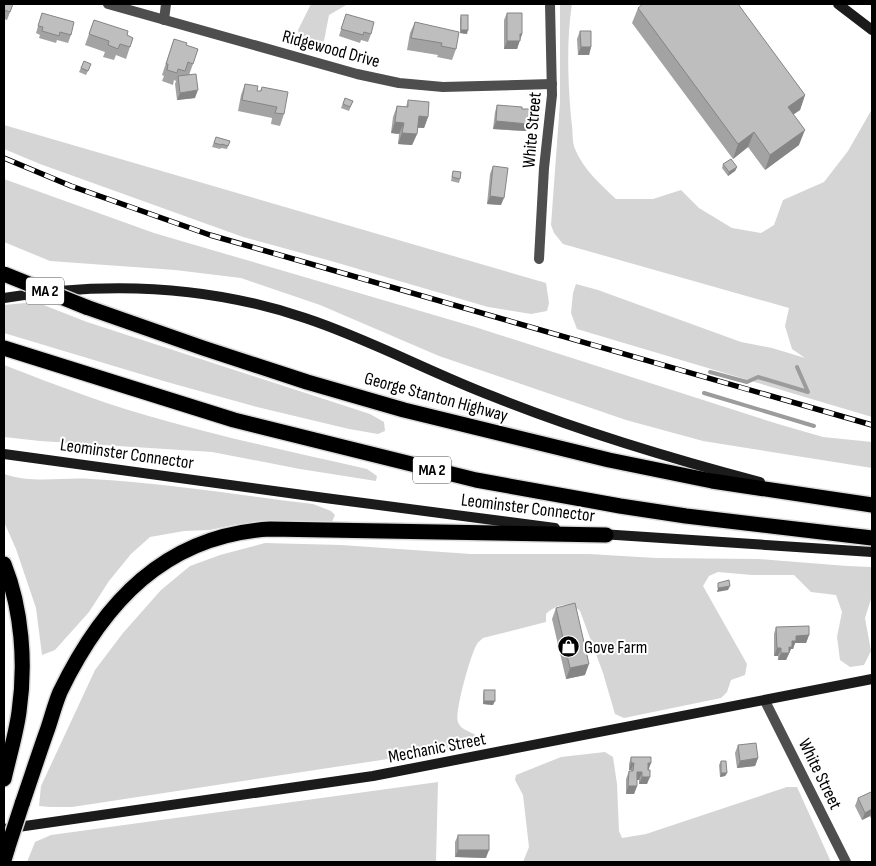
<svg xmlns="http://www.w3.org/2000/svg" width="876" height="866" font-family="'Sofia Sans Condensed',sans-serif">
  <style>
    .green { fill: #d5d5d5 }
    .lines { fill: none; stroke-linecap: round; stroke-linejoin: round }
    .stream { stroke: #9c9c9c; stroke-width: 4 }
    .highway-casing { stroke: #dbdbdb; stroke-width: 18 }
    .street { stroke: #4e4e4e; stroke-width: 10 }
    .secondary { stroke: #1b1b1b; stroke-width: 10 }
    .highway { stroke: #000; stroke-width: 15 }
    .rail-casing { stroke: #000; stroke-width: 5.5 }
    .rail { stroke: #fff; stroke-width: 4; stroke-dasharray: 11; stroke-linecap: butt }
    .highway-bridge-casing { stroke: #dbdbdb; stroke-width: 18; stroke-linecap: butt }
    .highway-bridge { stroke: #000; stroke-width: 15 }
    .wall { fill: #a3a3a3 }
    .shaded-wall { fill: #858585 }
    .building { fill: #bebebe; stroke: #858585 }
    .labels { text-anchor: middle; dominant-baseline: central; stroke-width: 4; stroke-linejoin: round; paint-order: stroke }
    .shield { fill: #fff; stroke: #4c4c4c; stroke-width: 1 }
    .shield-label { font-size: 16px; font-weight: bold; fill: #000 }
    .street-label { font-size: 18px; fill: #000; stroke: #fff }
    .poi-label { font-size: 18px; fill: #000; stroke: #fff; text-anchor: start }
  </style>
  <rect width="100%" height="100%" fill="#fff"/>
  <!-- green -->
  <g class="green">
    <polygon points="311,4 348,4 329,15 324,41 302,46 298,30"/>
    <path d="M560 4H572C566 41 568 89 572 126 573 133 572 142 575 149 583 169 601 185 616 199H653L681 190 699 208 732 228 761 233 774 225 783 200 824 182 848 151 872 109V417L577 329 571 313 573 293 576 284 598 290 741 342 772 348 805 358 792 349 785 326 789 308 563 244 554 233 551 225 560 102Z"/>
    <polygon points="4,125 546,283 549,303 547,311 531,314 488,307 331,261 243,237 40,164 4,149"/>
    <polygon points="4,179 154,233 475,327 778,424 823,437 872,442 872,468 703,441 626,420 439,356 320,305 241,278 175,270 50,261 4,242"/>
    <polygon points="36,302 87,322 370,414 384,422 385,431 378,434 349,429 257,407 167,382 4,333 4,305"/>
    <path d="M4 365C58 386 113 407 170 422 235 440 301 454 367 469L377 476 376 481 300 469 212 452 40 441 4 437Z"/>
    <path d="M4 474C34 484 61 477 91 479 165 483 239 495 313 504L331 511 335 515 332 522 237 524 210 530 184 531 150 537 131 554 109 581 89 612 55 650 42 655 36 608 16 549 4 522Z"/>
    <path d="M265 543 341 545 471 554H589L656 558 759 559 847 566 872 567V596L865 618 871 651 864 665 850 667 840 660 837 637 842 612 836 595 811 592 794 575H752L718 572 709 576 703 586 747 664 745 675 731 680 727 692 721 698 624 718 615 714 603 673 580 611C570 600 555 605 546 614V622L483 638C481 640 478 642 477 644 471 653 454 713 458 722 462 734 482 731 480 745L72 807H50L39 806 41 786 95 670 123 633 161 590 190 566 220 555Z"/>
    <polygon points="605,752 613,757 617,784 619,831 622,838 646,834 787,787 797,787 831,862 523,862 529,847 523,795 515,780 516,775 561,757"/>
    <polygon points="438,782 436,862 27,862 35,842 51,835"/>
  </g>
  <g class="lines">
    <!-- stream -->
    <g class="stream">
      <polyline points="710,372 747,382 758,377 808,392 797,367"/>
      <polyline points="704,393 814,426"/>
    </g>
    <defs>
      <g id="highway">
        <polyline points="86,307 203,348 307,382 404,410 609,460 712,481 872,505"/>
        <polyline points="4,348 234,420 476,480 620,506 686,516 872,538"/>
        <path d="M4 564C22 609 26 664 19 712 16 734 9 757 4 779"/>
        <path d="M22 804C31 778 39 753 48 728 52 716 55 704 60 692 103 603 165 535 270 529L606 535"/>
        <polyline points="4,860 8,847"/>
      </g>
    </defs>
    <!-- highway casing -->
    <use href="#highway" class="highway-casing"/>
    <!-- street -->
    <g class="street">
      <polyline points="108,4 357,74 399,83 443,87 552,84"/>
      <polyline points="164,20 166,4"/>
      <polyline points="539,259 544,168 552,95 550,4"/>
      <polyline points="765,701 846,862"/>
    </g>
    <!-- secondary -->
    <g class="secondary">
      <polyline points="838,4 872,30"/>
      <path d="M4 298C106 281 207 285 305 318 369 339 429 372 492 396 579 431 669 458 760 482"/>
      <polyline points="4,454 325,498 555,528"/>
      <polyline points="601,534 872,552"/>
      <polyline points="4,829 373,776 872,679"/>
    </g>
    <!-- highway -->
    <use href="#highway" class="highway"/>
    <defs>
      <polyline id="rail" points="4,158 71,186 210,235 872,425"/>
    </defs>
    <!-- rail casing -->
    <use href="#rail" class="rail-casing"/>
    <!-- rail -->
    <use href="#rail" class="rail"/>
    <defs>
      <g id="highway-bridge">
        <polyline points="4,274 86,307"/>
        <polyline points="8,847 22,804"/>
      </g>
    </defs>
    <!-- highway-bridge casing -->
    <use href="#highway-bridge" class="highway-bridge-casing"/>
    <!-- highway-bridge -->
    <use href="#highway-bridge" class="highway-bridge"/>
  </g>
  <!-- wall -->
  <g class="wall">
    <polygon points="4,4 12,7 7,20 4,19"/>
    <polygon points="638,8 805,95 800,110 793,114 799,145 765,170 748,147 733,159 632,23"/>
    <polygon points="42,13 71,35 68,43 57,40 56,43 39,38 40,35 36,33"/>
    <polygon points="507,13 522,34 517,49 504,49 504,20"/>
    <polygon points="346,14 371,34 368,42 361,40 360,43 339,36"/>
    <polygon points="461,15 467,34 460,33 460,19"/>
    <polygon points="94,20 127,35 133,38 126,59 116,55 114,60 103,57 105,52 85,45"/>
    <polygon points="415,22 456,49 452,60 437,57 438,55 407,50 410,33"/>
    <polygon points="580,31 591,47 589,55 578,55 577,39"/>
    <polygon points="174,39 186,45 193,64 189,75 195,98 177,100 175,84 176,81 174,80 173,85 162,81 164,76 162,75"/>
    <polygon points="84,61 91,64 86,75 79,72"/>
    <polygon points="245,84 257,91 260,91 262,87 284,114 280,126 271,124 272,118 238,111 241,95"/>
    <polygon points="345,98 353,101 349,111 341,108"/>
    <polygon points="408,100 428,117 424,128 417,128 417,134 412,145 398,144 399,134 391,133 393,117 397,106 406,107"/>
    <polygon points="497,105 522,109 528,124 526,131 493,129 495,112"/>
    <polygon points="216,137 230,141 227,149 221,148 220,149 212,147"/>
    <polygon points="723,164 737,167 735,171 728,176 722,168"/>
    <polygon points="493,166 501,205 487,204 490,174"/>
    <polygon points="453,171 460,179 459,183 451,181"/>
    <polygon points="556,608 585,675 566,679 552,619"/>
    <polygon points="776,627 809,635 806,643 795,643 793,649 791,649 786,660 778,660 778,656 774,656 774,634"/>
    <polygon points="484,690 493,705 483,704 483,694"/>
    <polygon points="738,745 758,758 755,766 737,768 735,753"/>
    <polygon points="631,757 649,770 647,784 639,784 639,780 637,780 637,786 634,794 626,794 626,779 629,771 631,771 631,770 629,770 629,764"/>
    <polygon points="721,761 727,773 725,776 720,777 719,765"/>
    <polygon points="872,795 872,821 870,816 862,820 855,806 858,798"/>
    <polygon points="458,835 486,858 455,857 455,842"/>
  </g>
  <!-- shaded-wall -->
  <g class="shaded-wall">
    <polygon points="461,30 468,30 467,34 460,33"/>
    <polygon points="520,34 522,34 517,49 504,49 507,41"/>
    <polygon points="581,47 591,47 589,55 578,55"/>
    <polygon points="198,90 195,98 177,100 180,93"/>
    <polygon points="805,95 800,110 783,122 788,107"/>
    <polygon points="419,116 428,117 424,128 414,127"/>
    <polygon points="496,121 528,124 526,131 493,129"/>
    <polygon points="395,122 404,123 399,134 391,133"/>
    <polygon points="805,130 799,145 765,170 770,155"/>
    <polygon points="754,132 748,147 733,159 738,144"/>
    <polygon points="402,133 417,134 412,145 398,144"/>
    <polygon points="737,167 735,171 728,176 729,172"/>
    <polygon points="490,196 504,198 501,205 487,204"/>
    <polygon points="730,586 728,590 717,592 718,588"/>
    <polygon points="809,635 806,643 795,643 793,649 791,649 786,660 778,660 781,653 796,636"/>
    <polygon points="777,648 781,648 778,656 774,656"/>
    <polygon points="589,664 585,675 566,679 570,668"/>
    <polygon points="484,701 495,701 493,705 483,704"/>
    <polygon points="758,758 755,766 737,768 740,761"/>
    <polygon points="631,763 634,763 631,770 629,770"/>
    <polygon points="648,763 651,763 648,771 645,771"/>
    <polygon points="637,772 642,772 639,780 634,780"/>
    <polygon points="721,773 727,773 725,776 720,777"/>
    <polygon points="642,777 650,777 647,784 639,784"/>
    <polygon points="628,786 637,786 634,794 626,794"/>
    <polygon points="872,809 870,816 862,820 865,813"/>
    <polygon points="458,850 489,850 486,858 455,857"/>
  </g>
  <!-- building -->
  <g class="building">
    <polygon points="4,4 13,4 10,12 4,10"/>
    <polygon points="643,4 738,4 805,95 788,107 805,130 770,155 754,132 738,144 638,8"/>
    <polygon points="42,13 74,22 71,35 60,32 59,36 42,31 43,27 38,26"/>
    <polygon points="507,13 522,13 522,34 520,34 520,41 507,41"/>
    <polygon points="346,14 374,22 371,34 364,32 363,35 341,29"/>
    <rect x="461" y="15" width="7" height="15"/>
    <polygon points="94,20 128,31 127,35 133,38 130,47 120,44 118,49 108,45 109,41 89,34"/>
    <polygon points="415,22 459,32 456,49 441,46 442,43 411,38"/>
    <polygon points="580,31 591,31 591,47 581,47"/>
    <polygon points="174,39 187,43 186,45 198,49 193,64 188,62 185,71 178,69 177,73 167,70 168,64 166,64"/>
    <polygon points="84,61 91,64 88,71 81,68"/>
    <polygon points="196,74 198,90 180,93 178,76"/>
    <polygon points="245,84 258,86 257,91 261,91 262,87 288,92 284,114 275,113 277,107 242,100"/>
    <polygon points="345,98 353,101 350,107 343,104"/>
    <polygon points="408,100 429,102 428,117 419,116 417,134 402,133 404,123 395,122 397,106 408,107"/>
    <polygon points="497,105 522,107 522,109 530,109 528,124 496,121"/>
    <polygon points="216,137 230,141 228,146 222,144 222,145 214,143"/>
    <polygon points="731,159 737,167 729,172 723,164"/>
    <polygon points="493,166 508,168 504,198 490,196"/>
    <polygon points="453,171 461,172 460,179 452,177"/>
    <polygon points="729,580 730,586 718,588 718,583"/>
    <polygon points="575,603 589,664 570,668 556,608"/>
    <polygon points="809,626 809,635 796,636 796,641 792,641 792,647 789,647 789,653 781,653 781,648 777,648 776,627"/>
    <rect x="484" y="690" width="11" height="11"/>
    <polygon points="756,743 758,758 740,761 738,745"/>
    <polygon points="631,757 651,757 651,763 648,763 648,770 650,770 650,777 642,777 642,772 637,772 637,786 628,786 629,771 633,771 634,763 631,763"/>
    <polygon points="721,761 726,761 727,773 721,773"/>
    <polygon points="871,792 872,795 872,809 865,813 858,798"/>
    <rect x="458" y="835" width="31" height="15"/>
  </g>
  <!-- icons -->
  <defs>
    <symbol id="shop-disc" viewBox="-11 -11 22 22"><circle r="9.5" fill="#000" stroke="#fff"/><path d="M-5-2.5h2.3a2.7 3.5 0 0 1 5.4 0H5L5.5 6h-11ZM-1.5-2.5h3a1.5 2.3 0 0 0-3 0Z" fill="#fff"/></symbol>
  </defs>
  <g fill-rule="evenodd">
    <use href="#shop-disc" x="556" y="634" width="25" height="25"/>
  </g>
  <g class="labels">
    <!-- shield labels -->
    <g class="shield">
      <rect x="26" y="277.5" width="38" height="27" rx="4"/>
      <rect x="413" y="456.5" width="38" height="27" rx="4"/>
    </g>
    <g class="shield-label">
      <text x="45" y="291">MA 2</text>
      <text x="432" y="470">MA 2</text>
    </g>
    <!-- street labels -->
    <g class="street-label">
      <text transform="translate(331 49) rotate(15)">Ridgewood Drive</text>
      <text transform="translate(532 130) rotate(-85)">White Street</text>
      <text transform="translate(436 397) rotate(15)">George Stanton Highway</text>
      <text transform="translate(127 454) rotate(8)">Leominster Connector</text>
      <text transform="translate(528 508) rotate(7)">Leominster Connector</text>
      <text transform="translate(437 748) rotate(-11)">Mechanic Street</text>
      <text transform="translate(820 774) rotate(64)">White Street</text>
    </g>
    <!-- poi labels -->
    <g class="poi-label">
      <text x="584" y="647">Gove Farm</text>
    </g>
  </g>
  <!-- border -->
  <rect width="876" height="866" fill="none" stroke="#000000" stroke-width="10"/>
</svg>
